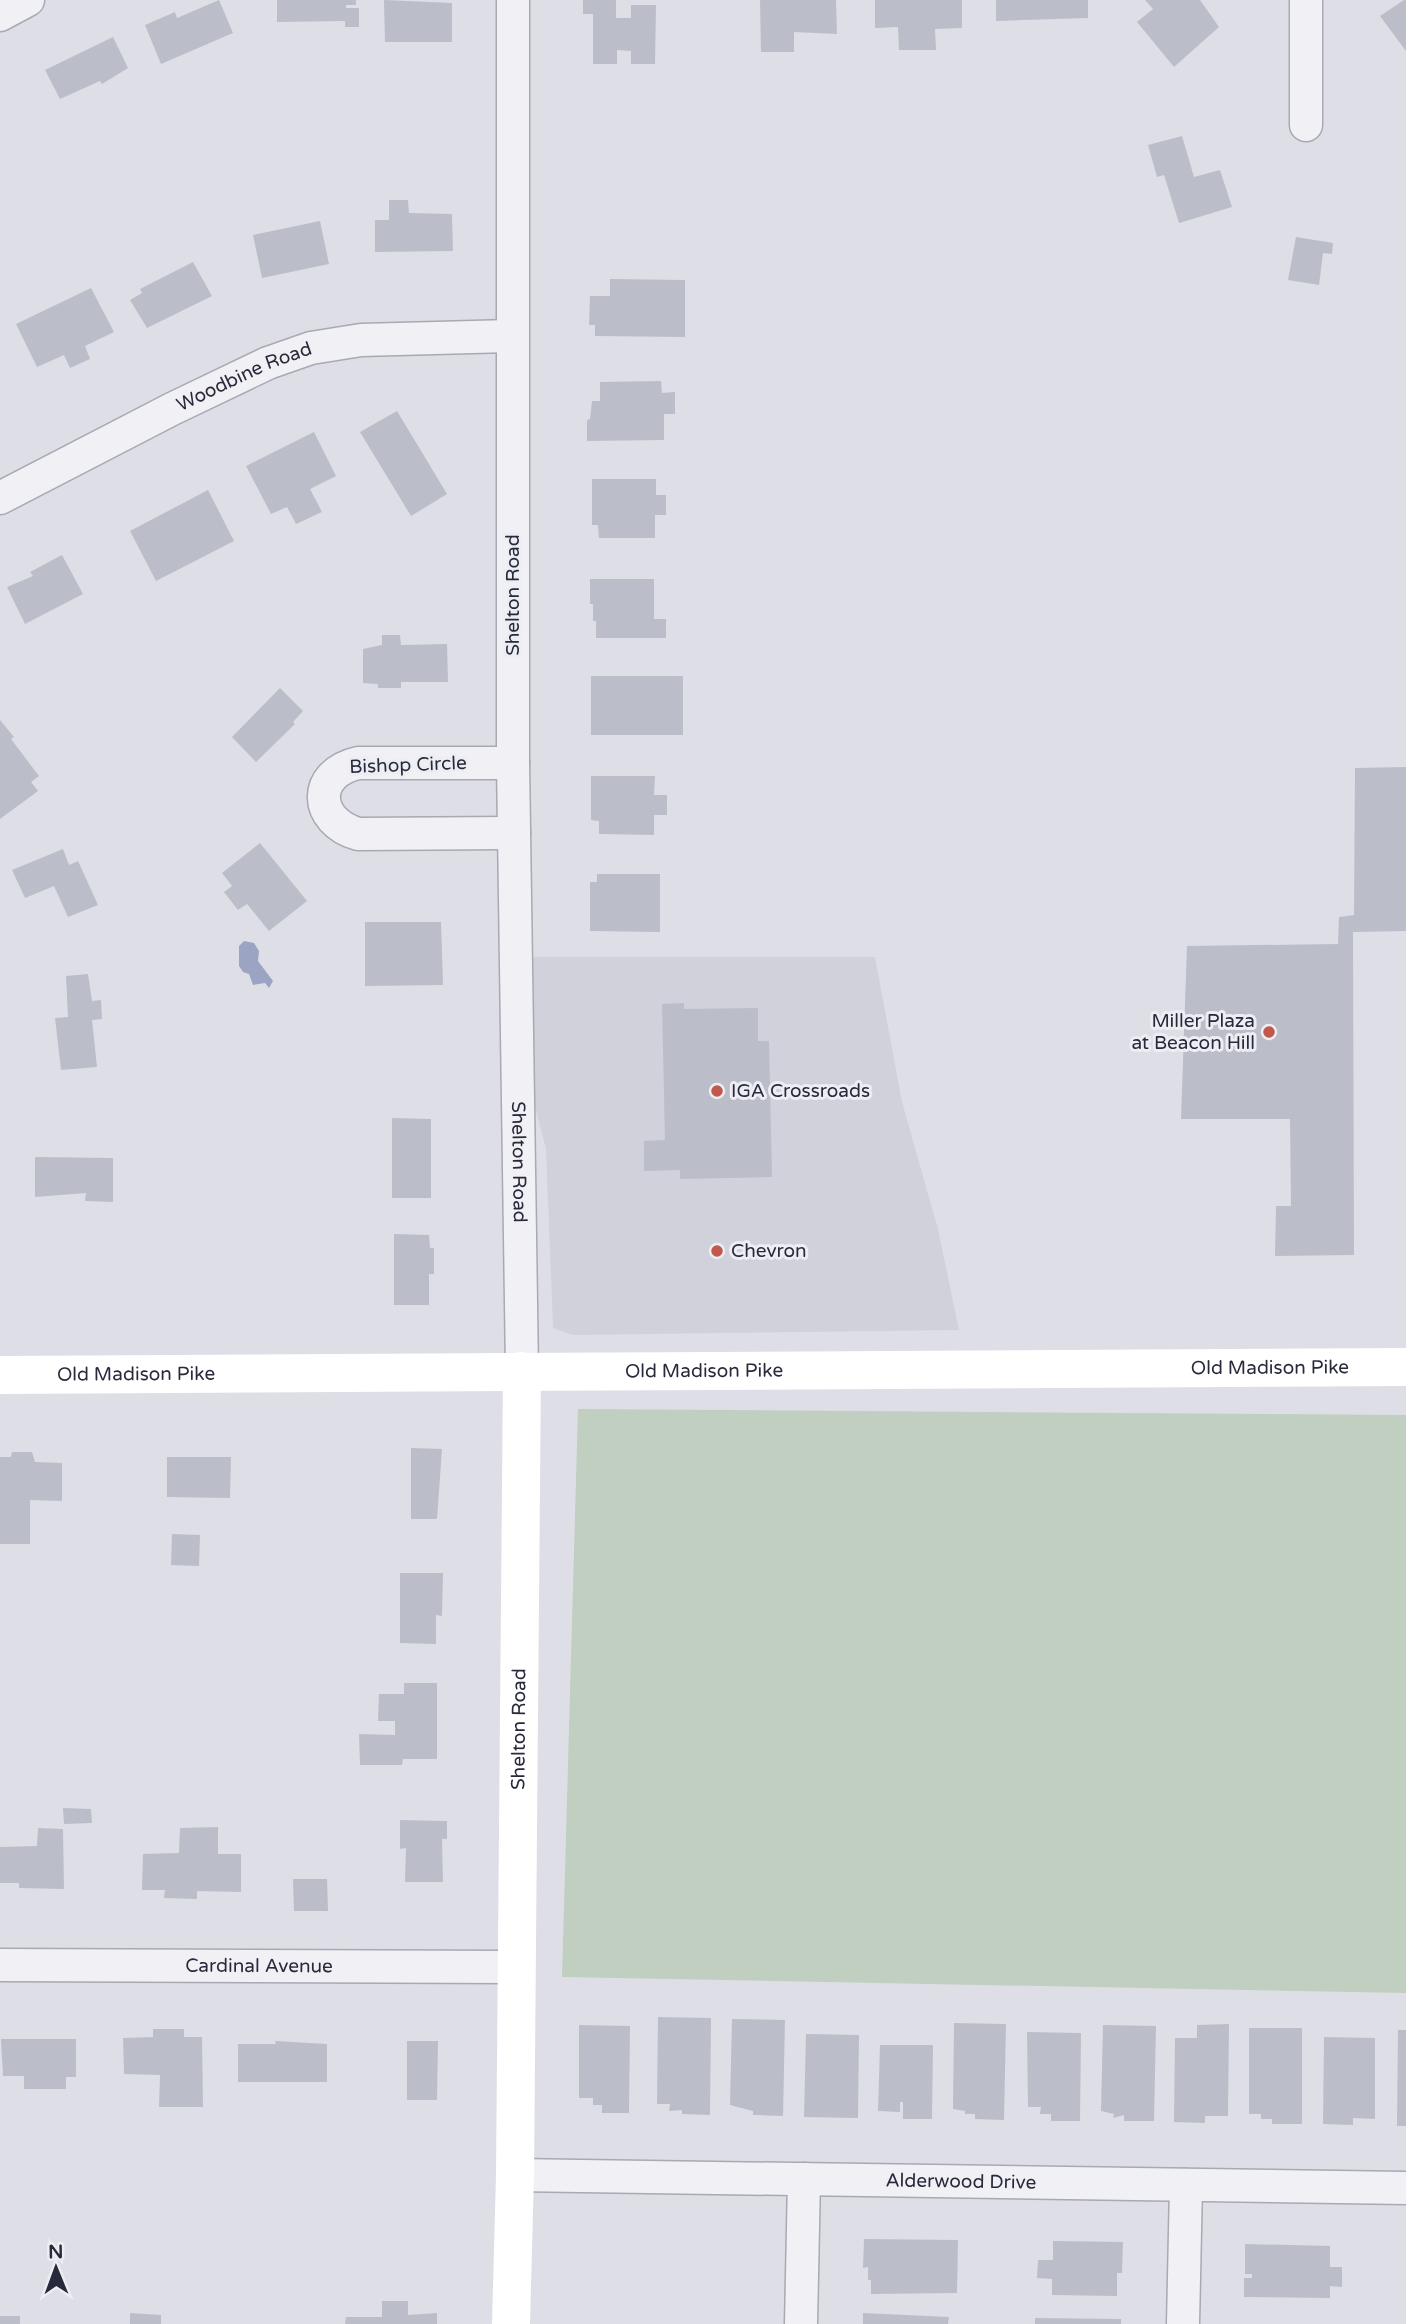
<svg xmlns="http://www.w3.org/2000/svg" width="1406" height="2324" font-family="'Varela Round',sans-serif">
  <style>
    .built { fill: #d0d1db }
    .green { fill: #c0cfc0 }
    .water { fill: #9ba5c3 }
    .building { fill: #bbbdc8 }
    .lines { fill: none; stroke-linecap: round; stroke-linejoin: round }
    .street-casing { stroke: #a7a9b3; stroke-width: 35 }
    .street { stroke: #f0f0f5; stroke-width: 32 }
    .secondary { stroke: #fff; stroke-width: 38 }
    .poi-dot { fill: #c2584c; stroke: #edeef4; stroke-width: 2.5 }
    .labels { text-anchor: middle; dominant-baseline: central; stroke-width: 6; stroke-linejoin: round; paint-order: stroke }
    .street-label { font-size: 19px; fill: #282a3b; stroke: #edeef4 }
    .poi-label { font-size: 19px; fill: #282a3b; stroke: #edeef4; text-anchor: start }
  </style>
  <rect width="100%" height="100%" fill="#dedfe6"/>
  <!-- built -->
  <polygon class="built" points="527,957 875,957 902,1102 938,1229 959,1330 573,1335 553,1328 546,1149 532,1095"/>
  <!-- green -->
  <polygon class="green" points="578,1409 1406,1415 1406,1993 562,1977"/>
  <!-- water -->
  <polygon class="water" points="244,941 254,943 259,951 258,961 273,981 269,988 265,983 253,985 249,974 243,972 239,966 239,946"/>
  <!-- building -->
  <g class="building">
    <polygon points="219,0 233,33 161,64 145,25 175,12 177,18"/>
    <polygon points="277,0 356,0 356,5 346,5 346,8 359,8 359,27 345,27 345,21 277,22"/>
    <polygon points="384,0 452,3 452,42 385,42"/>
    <polygon points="583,0 616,0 616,18 631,18 631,5 656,5 655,64 631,64 631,51 617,50 617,64 593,64 593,14 583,14"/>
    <polygon points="760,0 836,0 837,34 794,32 794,52 761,52"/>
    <polygon points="875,0 962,0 962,28 935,29 936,50 899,50 898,27 875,28"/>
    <polygon points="996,0 1088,0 1088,18 996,21"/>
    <polygon points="1145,0 1200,0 1219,27 1174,67 1137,22 1153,9"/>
    <polygon points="1404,0 1406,0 1406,51 1380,16"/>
    <polygon points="113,37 128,68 102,84 100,81 60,99 45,70"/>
    <polygon points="1182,136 1194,177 1220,170 1232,207 1179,223 1164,175 1157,177 1148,145"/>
    <polygon points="389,200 408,200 409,213 452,214 453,251 375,252 375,220 389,220"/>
    <polygon points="320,221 329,264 262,278 253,235"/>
    <polygon points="1296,237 1333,243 1332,254 1323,253 1319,285 1288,280"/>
    <polygon points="193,262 212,296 147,328 130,300 142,293 140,289"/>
    <polygon points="610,279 685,280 685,337 595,336 595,325 589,325 590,296 610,296"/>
    <polygon points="91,288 114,332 85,346 90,359 70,368 64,355 37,367 16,324"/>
    <polygon points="661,381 662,393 675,392 675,414 664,414 664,440 587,441 587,420 590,419 592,401 600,401 600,382"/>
    <polygon points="397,411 447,494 411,516 360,432"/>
    <polygon points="314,432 336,476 310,489 322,512 296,524 287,507 271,514 246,466"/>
    <polygon points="592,479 656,479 656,495 666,495 666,515 655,515 655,538 599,538 598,525 592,525"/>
    <polygon points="208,490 234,541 156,581 130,531"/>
    <polygon points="62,555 83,594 25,624 7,587 33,576 30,572"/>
    <polygon points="590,579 654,579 654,619 666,619 666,638 596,638 596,621 593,621 593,604 590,604"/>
    <polygon points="382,635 400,635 401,645 447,644 448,682 401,682 401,688 378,688 378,684 363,683 363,649 382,645"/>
    <rect x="591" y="676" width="92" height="59"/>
    <polygon points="280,688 303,711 293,722 295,724 256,762 232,737"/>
    <polygon points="0,720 14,737 11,739 39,776 31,782 38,791 0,819"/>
    <polygon points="1406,767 1406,931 1353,932 1354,1255 1275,1256 1276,1206 1291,1206 1290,1119 1181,1119 1187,946 1338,944 1339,917 1354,915 1355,768"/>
    <polygon points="591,776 655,776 654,795 667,795 667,815 654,815 654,835 599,834 599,821 591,820"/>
    <polygon points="260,843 307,901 269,931 247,904 238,910 224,892 232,886 222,873"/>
    <polygon points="63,849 69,865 78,861 98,905 68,917 54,886 25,898 12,870"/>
    <polygon points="597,874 660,874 660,932 590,931 590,882 597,882"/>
    <polygon points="365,922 441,922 443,985 365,986"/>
    <polygon points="88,974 92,1001 101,1000 102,1019 92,1020 97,1067 61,1070 55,1018 68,1017 66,976"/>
    <polygon points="684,1003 684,1009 758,1008 758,1041 769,1041 772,1177 680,1179 680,1170 644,1171 644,1141 665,1140 662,1004"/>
    <polygon points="392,1118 431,1119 431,1198 392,1198"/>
    <polygon points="35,1157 113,1158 113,1202 85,1201 86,1193 35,1197"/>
    <polygon points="394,1234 429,1235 430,1248 434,1248 434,1274 429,1274 429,1305 394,1305"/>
    <polygon points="411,1448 442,1449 437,1519 411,1519"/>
    <polygon points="12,1452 32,1452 35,1462 62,1463 62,1501 30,1500 30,1544 0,1544 0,1457 11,1457"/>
    <polygon points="167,1457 231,1457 230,1498 167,1497"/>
    <polygon points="172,1534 200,1535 199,1566 171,1565"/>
    <polygon points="400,1573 443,1573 442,1616 436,1615 436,1644 400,1643"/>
    <polygon points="404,1683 437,1683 437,1759 403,1759 402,1765 360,1765 359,1734 395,1735 395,1721 378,1721 379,1694 404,1694"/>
    <polygon points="63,1808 91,1809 92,1823 64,1824"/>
    <polygon points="400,1820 447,1821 447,1839 442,1839 443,1882 405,1882 406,1848 400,1849"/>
    <polygon points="218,1827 218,1854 241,1854 241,1892 197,1891 197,1899 164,1898 165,1890 142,1890 143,1854 179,1853 180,1828"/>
    <polygon points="38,1828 63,1829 64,1889 19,1888 19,1883 0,1883 0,1847 37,1846"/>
    <polygon points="293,1879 327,1879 328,1911 294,1911"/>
    <polygon points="658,2017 711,2018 710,2115 682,2114 682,2110 669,2111 670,2104 657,2104"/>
    <polygon points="732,2019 785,2020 783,2116 753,2115 753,2111 730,2105"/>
    <polygon points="954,2023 1006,2024 1004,2120 975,2119 975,2114 965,2114 965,2111 953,2109"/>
    <polygon points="1229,2024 1228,2116 1205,2116 1205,2123 1174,2122 1175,2038 1197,2038 1197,2025"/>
    <polygon points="579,2025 630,2026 629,2113 602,2113 602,2105 593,2105 593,2098 579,2098"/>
    <polygon points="1103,2025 1156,2026 1154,2121 1124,2121 1124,2115 1113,2118 1114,2114 1101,2111"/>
    <polygon points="1249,2028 1302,2028 1302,2124 1272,2124 1272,2119 1261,2119 1261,2114 1249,2114"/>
    <polygon points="153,2029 184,2029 184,2037 202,2037 203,2107 159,2107 160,2075 124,2074 123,2038 153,2037"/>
    <polygon points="1398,2030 1406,2030 1406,2126 1397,2126"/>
    <polygon points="1027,2032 1081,2033 1080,2121 1051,2121 1051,2114 1040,2114 1041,2107 1028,2107"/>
    <polygon points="806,2034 859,2035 858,2118 804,2117"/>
    <polygon points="1324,2037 1375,2038 1375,2119 1353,2118 1353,2125 1323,2124"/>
    <polygon points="1,2039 76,2039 76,2077 66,2077 66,2089 24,2089 24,2076 3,2076"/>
    <polygon points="275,2041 327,2044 327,2082 238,2082 238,2044 276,2044"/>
    <polygon points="407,2041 438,2041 437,2100 407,2100"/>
    <polygon points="880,2045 933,2045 932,2119 903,2119 903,2102 900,2102 900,2112 878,2111"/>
    <polygon points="864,2239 958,2240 957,2293 871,2294 871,2280 868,2280 868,2267 863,2268"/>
    <polygon points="1053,2241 1123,2242 1122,2273 1117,2273 1117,2296 1052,2295 1052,2279 1037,2278 1038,2260 1053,2260"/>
    <polygon points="1245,2244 1330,2246 1330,2267 1342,2267 1342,2287 1330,2286 1330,2298 1244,2297 1244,2278 1252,2278 1252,2274 1245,2274"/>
    <polygon points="382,2301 408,2301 408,2315 437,2313 437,2324 345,2324 346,2317 382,2317"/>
    <polygon points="130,2313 161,2315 161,2324 130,2324"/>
    <polygon points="863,2313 949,2317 948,2324 863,2324"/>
    <rect x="0" y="2316" width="20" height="8"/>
    <polygon points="1035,2318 1121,2319 1121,2324 1035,2324"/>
  </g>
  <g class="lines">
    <defs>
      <g id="street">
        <path id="s1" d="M513 0V763L522 1371"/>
        <polyline points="1306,0 1306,125"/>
        <polyline points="0,15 28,0"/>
        <path id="s2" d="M0 498 172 409 268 363 311 348 361 340 512 336"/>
        <path d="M513 763H358C311 774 314 821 358 834L514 833"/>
        <path id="s3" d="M0 1965 517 1967"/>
        <path id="s4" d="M515 2175 1406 2188"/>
        <polyline points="801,2324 804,2179"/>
        <polyline points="1183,2324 1186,2185"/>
      </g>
    </defs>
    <!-- street casing -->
    <use href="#street" class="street-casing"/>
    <!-- street -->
    <use href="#street" class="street"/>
    <!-- secondary -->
    <g class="secondary">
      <path id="s5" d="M0 1375 1406 1367"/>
      <path id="s6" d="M511 2324 515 2175 522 1371"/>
    </g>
  </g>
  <!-- markers -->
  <g class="poi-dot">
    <circle cx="1269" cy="1032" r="7"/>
    <circle cx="717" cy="1091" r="7"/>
    <circle cx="717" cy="1251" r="7"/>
  </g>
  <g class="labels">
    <!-- street labels -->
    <g class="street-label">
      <text stroke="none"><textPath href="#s2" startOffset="273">Woodbine Road</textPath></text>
      <text transform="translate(513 595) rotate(-90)">Shelton Road</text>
      <text transform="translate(408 765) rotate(-2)">Bishop Circle</text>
      <text stroke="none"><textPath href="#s1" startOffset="1162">Shelton Road</textPath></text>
      <text stroke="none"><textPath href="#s5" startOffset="1270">Old Madison Pike</textPath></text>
      <text stroke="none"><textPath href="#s5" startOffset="704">Old Madison Pike</textPath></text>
      <text stroke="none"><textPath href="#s5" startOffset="136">Old Madison Pike</textPath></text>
      <text stroke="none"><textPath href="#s6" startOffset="595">Shelton Road</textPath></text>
      <text stroke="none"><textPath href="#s3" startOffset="259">Cardinal Avenue</textPath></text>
      <text stroke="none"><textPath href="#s4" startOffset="446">Alderwood Drive</textPath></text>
    </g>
    <!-- poi labels -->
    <g class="poi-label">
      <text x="1255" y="1021" text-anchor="end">Miller Plaza<tspan x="1255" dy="22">at Beacon Hill</tspan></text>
      <text x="731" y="1091">IGA Crossroads</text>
      <text x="731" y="1251">Chevron</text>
    </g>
  </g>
  <!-- north arrow -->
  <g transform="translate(56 2268) rotate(359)" stroke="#edeef4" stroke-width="5" paint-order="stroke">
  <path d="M0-5L12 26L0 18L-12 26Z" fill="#282a3b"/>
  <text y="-10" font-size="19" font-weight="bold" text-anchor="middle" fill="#282a3b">N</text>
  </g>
</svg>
